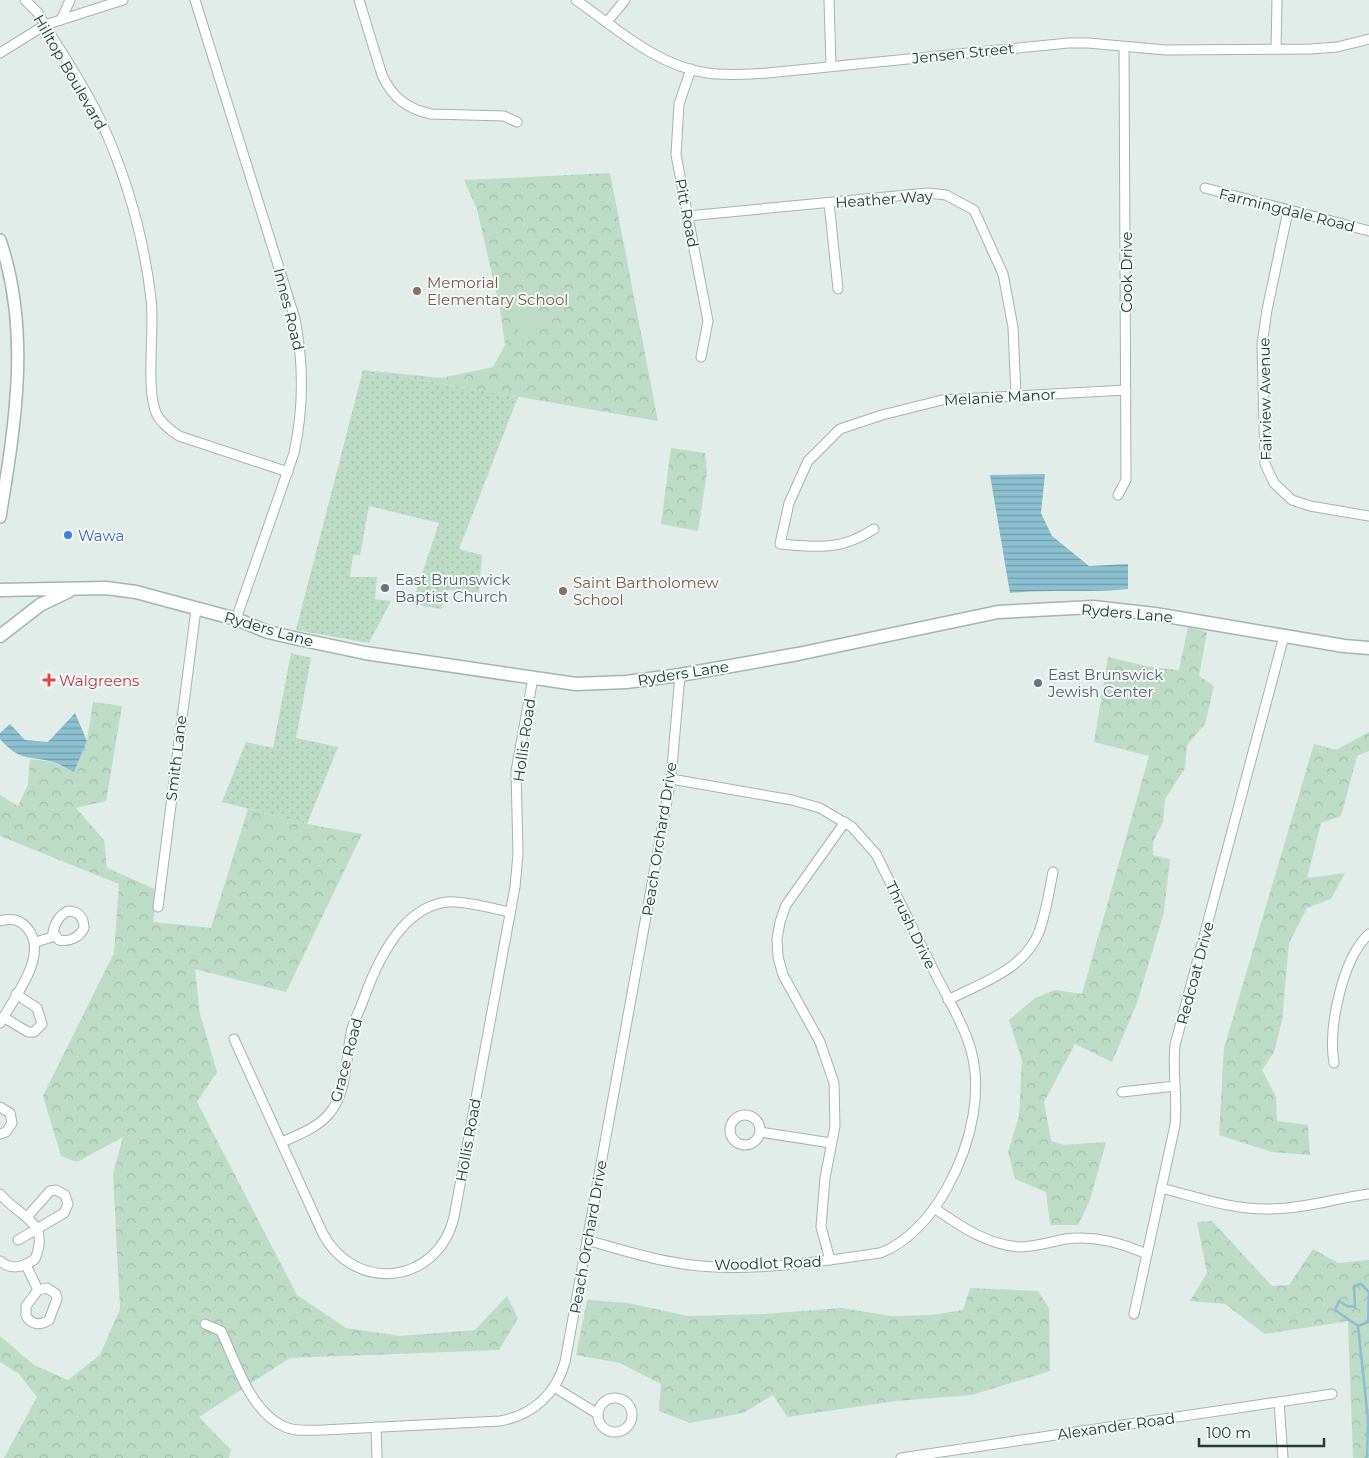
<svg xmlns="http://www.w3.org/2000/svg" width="1369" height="1458" font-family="Montserrat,sans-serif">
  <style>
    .grass { fill: url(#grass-dots) }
    .forest { fill: url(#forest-crowns) }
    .garden { fill: #bcdcc7 }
    .water { fill: url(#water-rules) }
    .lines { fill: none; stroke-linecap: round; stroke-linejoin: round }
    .stream { stroke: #8cbfcf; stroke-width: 2.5 }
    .minor-casing { stroke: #a5b4b0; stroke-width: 11 }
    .tertiary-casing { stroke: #a5b4b0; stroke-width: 14 }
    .secondary-casing { stroke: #a1b7b1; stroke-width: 15 }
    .minor { stroke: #fff; stroke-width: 9 }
    .tertiary { stroke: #fff; stroke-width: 11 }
    .secondary { stroke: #fff; stroke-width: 12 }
    .education-dot { fill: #8d6e63; stroke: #f3f8f6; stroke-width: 2 }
    .shop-dot { fill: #3f7fe0; stroke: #f3f8f6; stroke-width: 2 }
    .worship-dot { fill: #6b7280; stroke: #f3f8f6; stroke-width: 2 }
    .health-dot { fill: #e0444e; stroke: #f3f8f6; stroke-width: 2 }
    .labels { text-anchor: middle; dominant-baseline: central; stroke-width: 4; stroke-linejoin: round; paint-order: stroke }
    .street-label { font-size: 15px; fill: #233c38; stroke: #f3f8f6 }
    .education-label { font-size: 15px; fill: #785e54; stroke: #f3f8f6; text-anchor: start }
    .shop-label { font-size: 15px; fill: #366cbe; stroke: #f3f8f6; text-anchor: start }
    .worship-label { font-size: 15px; fill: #5b616d; stroke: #f3f8f6; text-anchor: start }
    .health-label { font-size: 15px; fill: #be3a42; stroke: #f3f8f6; text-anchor: start }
  </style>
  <defs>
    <pattern id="grass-dots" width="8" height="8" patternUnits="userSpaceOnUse" patternTransform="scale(1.25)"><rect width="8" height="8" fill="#bcdcc7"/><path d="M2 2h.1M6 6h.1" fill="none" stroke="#a1beac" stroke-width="1.8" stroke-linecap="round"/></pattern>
    <pattern id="forest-crowns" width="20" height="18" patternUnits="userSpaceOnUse" patternTransform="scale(1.25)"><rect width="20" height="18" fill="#bcdcc7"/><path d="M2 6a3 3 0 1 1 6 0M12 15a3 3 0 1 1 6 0" fill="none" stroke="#a1beac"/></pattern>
    <pattern id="water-rules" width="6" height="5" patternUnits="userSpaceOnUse" patternTransform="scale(1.25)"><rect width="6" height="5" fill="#8cbfcf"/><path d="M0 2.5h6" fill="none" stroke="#729ca9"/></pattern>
  </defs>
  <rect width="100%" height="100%" fill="#e2ece8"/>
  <!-- grass -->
  <g class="grass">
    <polygon points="363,370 518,397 459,549 482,555 479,593 448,590 441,609 412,604 439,523 369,506 360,555 353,555 350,577 377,577 375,599 391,601 369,643 296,630"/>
    <polygon points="291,653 311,658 296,738 338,747 307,824 222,802 246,742 273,748"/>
  </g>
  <!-- forest -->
  <g class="forest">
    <polygon points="610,173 658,421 363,370 441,378 493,367 505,345 500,309 477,209 464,180"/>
    <polygon points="671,448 705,453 707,472 698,531 661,524"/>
    <polygon points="1188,627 1207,632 1199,676 1214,686 1205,724 1187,745 1185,768 1165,799 1163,822 1153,842 1153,855 1170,859 1164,912 1137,1003 1112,1062 1075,1044 1044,1102 1051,1141 1064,1145 1106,1142 1090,1200 1078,1225 1050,1225 1046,1192 1015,1179 1008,1152 1019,1116 1022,1061 1009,1020 1035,998 1055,990 1082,994 1149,756 1094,742 1108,657 1150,667 1179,670"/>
    <polygon points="93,702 122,706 106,801 76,808 104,840 107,868 157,890 153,922 211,928 248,809 307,824 362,834 286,992 195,969 200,1014 217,1072 197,1102 297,1295 346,1328 400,1336 475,1330 507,1296 518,1318 499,1350 290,1358 199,1417 231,1450 229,1458 4,1458 37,1397 19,1374 0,1362 0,1336 34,1365 68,1380 100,1355 120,1309 113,1174 123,1137 77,1162 61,1156 43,1096 114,953 119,884 0,836 0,795 18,806 28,785 30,759 52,762 74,772 87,741"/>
    <polygon points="1369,732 1369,751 1357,756 1341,816 1321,823 1307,878 1345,873 1331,899 1307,908 1289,943 1282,1021 1274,1052 1262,1070 1276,1097 1277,1121 1308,1125 1310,1155 1272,1152 1219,1135 1224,1048 1314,744 1336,750"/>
    <polygon points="1212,1221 1272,1286 1289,1285 1313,1249 1338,1263 1369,1260 1369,1458 1353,1458 1348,1321 1265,1334 1225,1304 1190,1301 1207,1273 1197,1222"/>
    <polygon points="970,1288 1038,1291 1049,1308 1050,1371 972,1395 896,1401 787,1417 773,1395 743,1413 690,1423 659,1411 661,1384 620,1363 576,1355 587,1300 628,1303 688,1316 764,1314 842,1308 891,1316 932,1315 963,1310"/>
  </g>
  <!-- garden -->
  <polygon class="garden" points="531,301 538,333 519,336 513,305"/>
  <!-- water -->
  <g class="water">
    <path d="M1045 474 1041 513 1052 536 1089 566 1128 564V589C1089 593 1050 589 1010 593L990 475Z"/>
    <path d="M75 713 87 741 74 772C67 769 60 764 53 762 28 755 20 762 0 739V733L10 724 25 740 48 742Z"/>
  </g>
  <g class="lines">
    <!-- stream -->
    <g class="stream">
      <polygon points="1361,1284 1369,1292 1368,1322 1358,1326 1335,1310 1339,1301 1347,1306 1355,1307 1354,1286"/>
      <polyline points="1358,1326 1368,1419 1367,1458"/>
    </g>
    <defs>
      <g id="minor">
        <path d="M25 0 38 13C58 48 83 83 101 121 126 176 144 238 151 299 155 328 145 391 157 415 162 424 170 430 179 436L288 472"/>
        <path d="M195 0 295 319C304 365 304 407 294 453L236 619"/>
        <path d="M359 0 382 75C392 97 407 109 431 114L504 116 517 122"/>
        <path d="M576 0C616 28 657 66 707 73 727 76 748 74 768 73L1068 43H1088L1166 50 1311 49 1337 47 1369 39"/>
        <polyline points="829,0 831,66"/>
        <polyline points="61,20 70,0"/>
        <polyline points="607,22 625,0"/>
        <polyline points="1276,49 1277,0"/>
        <polyline points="0,53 45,25 123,0"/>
        <polyline points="691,69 679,104 676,155 708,321 701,357"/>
        <polyline points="1205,188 1369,231"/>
        <polyline points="829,203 838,289"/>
        <polyline points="1288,211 1267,310 1262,344 1265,464 1274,483 1292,500 1310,506 1369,516"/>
        <polyline points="687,216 928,193 946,195 974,210 1003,274 1013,327 1016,396"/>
        <polyline points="1118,495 1126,480 1124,47"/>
        <path d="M874 529C841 551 818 547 780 544L789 503 808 461 840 429 882 415 942 400 1126 390"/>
        <polyline points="158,907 196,609"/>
        <path d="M68 911C79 911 84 918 84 928 79 938 69 942 59 940L53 932C55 923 59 915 68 911Z"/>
        <path d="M0 921C12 918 20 919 28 929 49 955 14 998 0 1023"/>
        <polyline points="36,942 55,936"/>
        <path d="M948 1000C981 983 1024 970 1039 932 1046 913 1049 892 1053 872"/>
        <polyline points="3,1017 28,1032 34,1032 42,1024 37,1008 16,994"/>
        <path d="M234 1039 323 1234C356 1294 438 1284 454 1217L515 887 518 854 516 771 533 678"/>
        <path d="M1334 1063C1328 1028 1342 959 1369 934"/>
        <polyline points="1122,1092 1175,1086"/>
        <polyline points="0,1107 10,1113 12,1123 6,1132 0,1134"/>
        <circle cx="745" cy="1130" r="15"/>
        <polyline points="760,1132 831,1143"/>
        <path d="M282 1142C300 1134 320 1127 332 1110 347 1089 346 1058 351 1033 353 1022 359 1012 363 1001 376 964 401 907 447 902 462 900 494 909 510 912"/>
        <path d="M1161 1188C1197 1197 1233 1210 1270 1209 1304 1209 1336 1198 1369 1194"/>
        <path d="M0 1194C20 1218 51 1221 35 1259 24 1267 12 1271 0 1261"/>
        <path d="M934 1208C960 1226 987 1245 1020 1247 1035 1247 1051 1242 1065 1239 1094 1235 1121 1243 1147 1254"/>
        <polyline points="18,1240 64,1213 68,1204 65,1195 56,1190 50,1191 27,1217"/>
        <path d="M587 1240C615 1248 643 1257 672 1262 736 1275 816 1262 880 1253 908 1243 933 1214 947 1188 971 1145 986 1086 967 1038 958 1014 943 990 932 967 913 929 895 892 876 854L852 827 820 808 792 800 671 779"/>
        <polyline points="830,1260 821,1227 825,1178 835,1126 834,1083 820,1042 783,975 778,957 777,939 780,922 786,905 845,822"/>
        <polyline points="26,1265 38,1290"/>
        <path d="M47 1288 56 1294 57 1299 49 1320C40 1326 32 1325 26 1316V1306L38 1290Z"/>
        <path d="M1134 1314 1175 1125C1178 1098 1172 1072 1175 1045L1284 636"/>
        <path d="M205 1324 221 1331C236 1362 250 1412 285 1427 296 1432 311 1430 323 1430L500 1421C533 1415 556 1394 565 1362L671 779 680 675"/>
        <polyline points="554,1387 598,1414"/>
        <circle cx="615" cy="1415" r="17"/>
        <polyline points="1279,1402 1283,1458"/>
        <polyline points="376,1427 377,1458"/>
        <polyline points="901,1458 1332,1394"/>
      </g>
      <path id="tertiary" d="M0 240C31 331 15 425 0 517"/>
      <g id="secondary">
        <polyline points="0,590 106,588 136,592 236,619 268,632 294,638 365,653 576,684 626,682 680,675 798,654 998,612 1093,607 1155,614 1344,646 1369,648"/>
        <polyline points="0,636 40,605 69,591"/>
      </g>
    </defs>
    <!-- minor casing -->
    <use href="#minor" class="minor-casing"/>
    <!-- tertiary casing -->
    <use href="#tertiary" class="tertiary-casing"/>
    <!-- secondary casing -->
    <use href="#secondary" class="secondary-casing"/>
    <!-- minor -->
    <use href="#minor" class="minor"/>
    <!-- tertiary -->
    <use href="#tertiary" class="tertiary"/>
    <!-- secondary -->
    <use href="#secondary" class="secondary"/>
  </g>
  <!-- markers -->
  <g class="education-dot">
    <circle cx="417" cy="291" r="5"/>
    <circle cx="563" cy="591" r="5"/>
  </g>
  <circle class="shop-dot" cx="68" cy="535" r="5"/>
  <g class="worship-dot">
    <circle cx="385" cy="588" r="5"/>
    <circle cx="1038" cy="683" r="5"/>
  </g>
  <path class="health-dot" d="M46.5 672.5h5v5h5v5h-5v5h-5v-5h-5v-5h5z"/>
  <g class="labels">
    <!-- street labels -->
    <g class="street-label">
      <text transform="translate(963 53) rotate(-6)">Jensen Street</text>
      <text transform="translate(70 72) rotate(60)">Hilltop Boulevard</text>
      <text transform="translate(884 199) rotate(-4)">Heather Way</text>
      <text transform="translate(1287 210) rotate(14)">Farmingdale Road</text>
      <text transform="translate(687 213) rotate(79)">Pitt Road</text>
      <text transform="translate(1126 272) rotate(-90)">Cook Drive</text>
      <text transform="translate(289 309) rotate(76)">Innes Road</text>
      <text transform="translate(1000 397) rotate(-3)">Melanie Manor</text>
      <text transform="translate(1265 399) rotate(-91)">Fairview Avenue</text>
      <text transform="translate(1127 613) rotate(5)">Ryders Lane</text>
      <text transform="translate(269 629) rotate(16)">Ryders Lane</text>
      <text transform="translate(683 673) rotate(-9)">Ryders Lane</text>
      <text transform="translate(524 740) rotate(-82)">Hollis Road</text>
      <text transform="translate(176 758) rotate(-83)">Smith Lane</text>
      <text transform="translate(659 839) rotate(-81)">Peach Orchard Drive</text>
      <text transform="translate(911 925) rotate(64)">Thrush Drive</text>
      <text transform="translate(1195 973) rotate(-75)">Redcoat Drive</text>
      <text transform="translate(346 1060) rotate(-75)">Grace Road</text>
      <text transform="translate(468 1140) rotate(-80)">Hollis Road</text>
      <text transform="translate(588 1237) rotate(-80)">Peach Orchard Drive</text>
      <text transform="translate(768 1263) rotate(-2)">Woodlot Road</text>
      <text transform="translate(1116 1426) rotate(-8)">Alexander Road</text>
    </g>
    <!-- education labels -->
    <g class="education-label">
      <text x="427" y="282">Memorial<tspan x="427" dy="17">Elementary School</tspan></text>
      <text x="573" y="582">Saint Bartholomew<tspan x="573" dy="17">School</tspan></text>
    </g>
    <!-- shop labels -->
    <g class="shop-label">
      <text x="78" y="535">Wawa</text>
    </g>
    <!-- worship labels -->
    <g class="worship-label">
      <text x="395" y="579">East Brunswick<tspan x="395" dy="17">Baptist Church</tspan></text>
      <text x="1048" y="674">East Brunswick<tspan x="1048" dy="17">Jewish Center</tspan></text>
    </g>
    <!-- health labels -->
    <g class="health-label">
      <text x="59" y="680">Walgreens</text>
    </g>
  </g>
  <!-- scale -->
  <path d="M1199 1438v8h125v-8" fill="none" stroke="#233c38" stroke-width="2.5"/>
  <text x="1206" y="1438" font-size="15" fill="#233c38" stroke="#f3f8f6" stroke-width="4" paint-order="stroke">100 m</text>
</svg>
